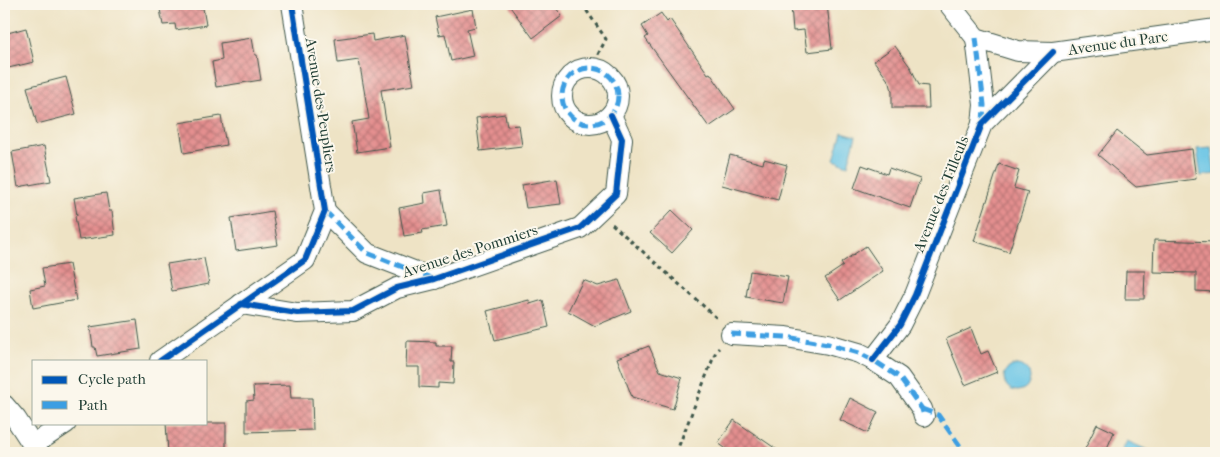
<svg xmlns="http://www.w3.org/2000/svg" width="1220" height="457" font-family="'IM FELL French Canon',serif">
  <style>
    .water { fill: #67c4e5; stroke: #43808c }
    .building { fill: url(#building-cross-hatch) }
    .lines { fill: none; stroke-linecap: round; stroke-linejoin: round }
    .street-casing { stroke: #3e564a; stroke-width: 22 }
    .path { stroke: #3e564a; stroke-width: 3; stroke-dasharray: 4 4; stroke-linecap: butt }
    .street { stroke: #fff; stroke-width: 20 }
    .quiet { stroke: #3c9ee2; stroke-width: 5; stroke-dasharray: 10 5; stroke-linecap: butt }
    .cycleway-casing { stroke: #fbf7ec; stroke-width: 9 }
    .cycleway { stroke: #0057b8; stroke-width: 6 }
    .labels { text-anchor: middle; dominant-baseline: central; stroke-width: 4; stroke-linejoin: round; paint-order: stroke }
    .street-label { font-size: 15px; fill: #1f3d34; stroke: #fbf7ec }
  </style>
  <defs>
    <pattern id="building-cross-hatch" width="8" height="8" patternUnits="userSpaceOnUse" patternTransform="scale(1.25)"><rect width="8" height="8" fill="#e48f8f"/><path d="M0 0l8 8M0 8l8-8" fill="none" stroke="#b87676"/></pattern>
  </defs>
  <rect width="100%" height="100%" fill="#fbf7ec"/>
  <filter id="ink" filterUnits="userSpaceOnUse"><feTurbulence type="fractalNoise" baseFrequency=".02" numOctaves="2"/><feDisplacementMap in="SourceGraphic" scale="10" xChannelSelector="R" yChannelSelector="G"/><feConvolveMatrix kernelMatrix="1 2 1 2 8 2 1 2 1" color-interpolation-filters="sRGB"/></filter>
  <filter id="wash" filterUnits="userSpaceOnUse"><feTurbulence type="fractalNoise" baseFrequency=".0096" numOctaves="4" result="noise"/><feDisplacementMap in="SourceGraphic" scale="20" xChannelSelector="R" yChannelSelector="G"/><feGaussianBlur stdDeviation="1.12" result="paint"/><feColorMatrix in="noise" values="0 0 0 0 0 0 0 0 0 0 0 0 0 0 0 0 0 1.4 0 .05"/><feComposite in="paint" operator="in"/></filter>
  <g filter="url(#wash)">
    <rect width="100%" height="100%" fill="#eee3c5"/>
    <!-- water -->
    <g class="water">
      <polygon points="842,132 856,136 848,165 834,160"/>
      <polygon points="1211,148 1215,174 1201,176 1197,149"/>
      <circle cx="1017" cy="378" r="13"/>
      <polygon points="1127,441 1154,453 1121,453"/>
    </g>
    <g id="blocks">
      <!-- building -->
      <g class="building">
        <polygon points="159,4 195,4 196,9 203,8 206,25 176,30 175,24 163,25"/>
        <polygon points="508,4 553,4 562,16 533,38"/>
        <polygon points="806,4 827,4 832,49 807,52 804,30 793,31 791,5"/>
        <polygon points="473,9 476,27 467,29 473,56 451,61 445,34 439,35 435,17"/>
        <polygon points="661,13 667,22 670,19 708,74 710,73 735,109 709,127 645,38 648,36 642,26"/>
        <polygon points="26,28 34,62 4,69 4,34"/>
        <polygon points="372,34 373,41 405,35 414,85 381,90 390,147 357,152 352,122 369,119 359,60 338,63 335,39"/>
        <polygon points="252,38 255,55 257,55 261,80 216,87 212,62 222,60 220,43"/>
        <polygon points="895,46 911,68 919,85 928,86 929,108 892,108 892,91 890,83 874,61"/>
        <polygon points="66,77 76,114 37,124 27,87"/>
        <polygon points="505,114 507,126 519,125 522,146 480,151 476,118"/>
        <polygon points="221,116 226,145 184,153 179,123"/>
        <polygon points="1117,131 1147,155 1192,149 1196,179 1136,187 1098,155"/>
        <polygon points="44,146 51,181 18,187 12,152"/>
        <polygon points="730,155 763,164 764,159 787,165 778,200 722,185"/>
        <polygon points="999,164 1019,171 1014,188 1028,192 1009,252 974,241"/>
        <polygon points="862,165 887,174 889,168 920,179 910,208 854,188"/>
        <polygon points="557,179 561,204 526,208 522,185"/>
        <polygon points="441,190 447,226 422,230 423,233 404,236 399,208 425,203 424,193"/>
        <polygon points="106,193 109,211 112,211 115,235 79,240 75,216 77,215 74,198"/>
        <polygon points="672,210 693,230 672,253 650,233"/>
        <polygon points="272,211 278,245 236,251 231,218"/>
        <polygon points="1154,240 1216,242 1216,292 1196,291 1196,273 1153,272"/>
        <polygon points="866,246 883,271 840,300 825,278 843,266 841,263"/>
        <polygon points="204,258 209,284 172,291 167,264"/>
        <polygon points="69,264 76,300 33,308 30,289 45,286 42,268"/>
        <polygon points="750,271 788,277 783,303 746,297"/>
        <polygon points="1126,271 1145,271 1144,299 1125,299"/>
        <polygon points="583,280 598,286 619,280 631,311 595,326 568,311"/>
        <polygon points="529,300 530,304 543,300 549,327 495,340 487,311"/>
        <polygon points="137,320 141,349 97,356 95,347 93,347 90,327"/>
        <polygon points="971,328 981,354 988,351 997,372 965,385 946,339"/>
        <polygon points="407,341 436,342 436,346 452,346 451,362 454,362 453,384 438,383 438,388 419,387 419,367 406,367"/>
        <polygon points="649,346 660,371 682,378 673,409 632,397 617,358"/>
        <polygon points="290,385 291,398 312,398 313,430 246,432 246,401 254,400 253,386"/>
        <polygon points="850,398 878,412 868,433 840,420"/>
        <polygon points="734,420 782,453 732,453 718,443"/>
        <polygon points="166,423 226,423 226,453 168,453"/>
        <polygon points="1097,424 1114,432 1105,453 1083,453"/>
      </g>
    </g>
  </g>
  <g filter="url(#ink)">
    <use href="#blocks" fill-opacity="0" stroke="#3e564a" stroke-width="1"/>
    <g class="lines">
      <defs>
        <g id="street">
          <polyline points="949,4 976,38 1018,51 1053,52 1216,29"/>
          <polyline points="976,38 984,105 982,124"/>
          <circle cx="590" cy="96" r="28"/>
          <polyline points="325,211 367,253 434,279"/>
          <polyline points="241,304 297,313 353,311 397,288 434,279 580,228 616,194 622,139 611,115"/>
          <polyline points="731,334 786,337 828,344 859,353 873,360 899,377 922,409 924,416"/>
          <polyline points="873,360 900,325 915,295 982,124 1053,52"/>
          <polyline points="160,361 305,260 325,211 292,4"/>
          <polyline points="4,405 16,419 33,445"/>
          <polyline points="33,445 66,423"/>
        </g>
      </defs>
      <!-- street casing -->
      <use href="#street" class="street-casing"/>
      <!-- path -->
      <g class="path">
        <polyline points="582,4 606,39 591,68"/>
        <polyline points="612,224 719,320"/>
        <polyline points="676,453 716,351 719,348"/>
      </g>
      <!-- street -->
      <use href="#street" class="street"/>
      <!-- quiet -->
      <g class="quiet">
        <polyline points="976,38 984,105 983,123"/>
        <circle cx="590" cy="96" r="28"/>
        <polyline points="325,211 367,253 431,278"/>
        <polyline points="731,334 786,337 828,344 859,353 873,360 899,377 922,409 924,416"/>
        <polyline points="922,409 938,415 965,453"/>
      </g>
      <defs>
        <g id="cycleway">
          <polyline points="241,304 297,313 353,311 397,288 434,279 580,228 616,194 622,139 611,115"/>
          <polyline points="873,360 900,325 915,295 982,124 1053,52"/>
          <polyline points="160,361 305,260 325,211 292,4"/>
        </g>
      </defs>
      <!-- cycleway casing -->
      <use href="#cycleway" class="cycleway-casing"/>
      <!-- cycleway -->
      <use href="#cycleway" class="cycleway"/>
    </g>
  </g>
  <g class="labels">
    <!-- street labels -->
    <g class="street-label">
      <text transform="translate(1118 43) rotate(-8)">Avenue du Parc</text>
      <text transform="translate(321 105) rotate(81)">Avenue des Peupliers</text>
      <text transform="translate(941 194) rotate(-68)">Avenue des Tilleuls</text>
      <text transform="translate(470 251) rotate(-18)">Avenue des Pommiers</text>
    </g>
  </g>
  <!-- margin -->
  <rect width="1220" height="457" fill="none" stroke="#fbf7ec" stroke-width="20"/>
  <!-- legend -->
  <rect x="32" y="360" width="175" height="65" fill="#fbf7ec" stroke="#a3ada2"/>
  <rect x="42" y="376" width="25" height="8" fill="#0057b8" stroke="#a3ada2"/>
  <text x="78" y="384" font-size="15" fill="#1f3d34">Cycle path</text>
  <rect x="42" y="401" width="25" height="8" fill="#3c9ee2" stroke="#a3ada2"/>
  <text x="78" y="410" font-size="15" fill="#1f3d34">Path</text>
</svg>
